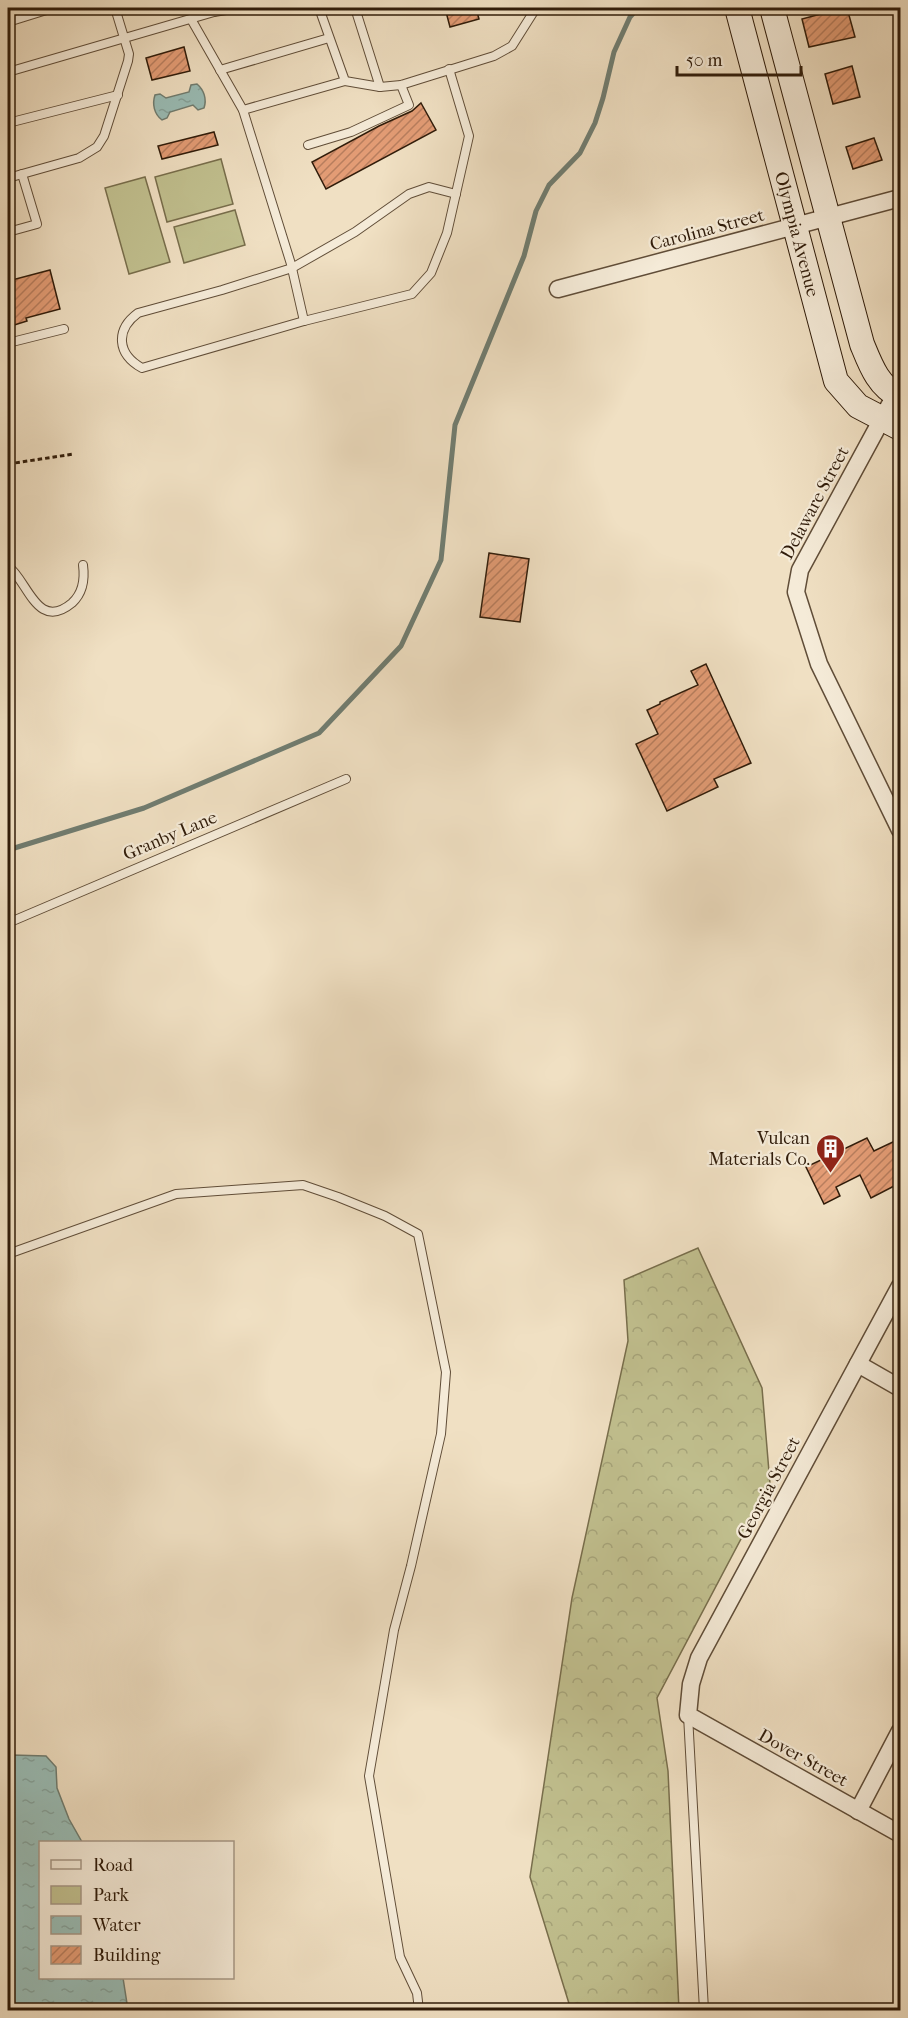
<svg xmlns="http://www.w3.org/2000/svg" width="908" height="2018" font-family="'IM FELL French Canon',serif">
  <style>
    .forest { fill: url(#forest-crowns); stroke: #786e4c; stroke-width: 1.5 }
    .park { fill: #c1c08f; stroke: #786e4c; stroke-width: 1.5 }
    .water { fill: url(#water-ripples); stroke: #707d71; stroke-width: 1.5 }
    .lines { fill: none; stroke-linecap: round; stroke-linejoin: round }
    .stream { stroke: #707d71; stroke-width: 5 }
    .building { fill: url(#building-hatch); stroke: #301c0a; stroke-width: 1.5 }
    .lane-casing { stroke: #604d38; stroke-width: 10 }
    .street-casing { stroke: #604d38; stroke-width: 19 }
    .secondary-casing { stroke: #301c0a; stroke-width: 26 }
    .path { stroke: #301c0a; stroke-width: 3; stroke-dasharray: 4.5 3; stroke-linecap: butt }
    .lane { stroke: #f5ebd8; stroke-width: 8 }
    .street { stroke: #f5ebd8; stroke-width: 16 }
    .secondary { stroke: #f5ebd8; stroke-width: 24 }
    .labels { text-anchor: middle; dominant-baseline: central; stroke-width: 4.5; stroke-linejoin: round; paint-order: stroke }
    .street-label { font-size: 18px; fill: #301c0a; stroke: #f5ebd8 }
    .poi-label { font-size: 18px; fill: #301c0a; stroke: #f5ebd8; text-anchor: end }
  </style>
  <defs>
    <pattern id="forest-crowns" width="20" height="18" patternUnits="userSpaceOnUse" patternTransform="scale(1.5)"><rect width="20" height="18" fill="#c1c08f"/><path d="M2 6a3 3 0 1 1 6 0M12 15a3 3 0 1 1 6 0" fill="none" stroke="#a6a47a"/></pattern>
    <pattern id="water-ripples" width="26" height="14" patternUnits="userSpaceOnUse" patternTransform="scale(1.5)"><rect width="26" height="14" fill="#9abdb6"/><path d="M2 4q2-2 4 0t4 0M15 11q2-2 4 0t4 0" fill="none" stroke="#85a29b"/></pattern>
    <pattern id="building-hatch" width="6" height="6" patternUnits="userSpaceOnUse" patternTransform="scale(1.5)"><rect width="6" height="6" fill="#e39c75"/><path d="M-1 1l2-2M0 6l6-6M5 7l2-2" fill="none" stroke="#b87e5e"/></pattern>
  </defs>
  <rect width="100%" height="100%" fill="#f0e0c3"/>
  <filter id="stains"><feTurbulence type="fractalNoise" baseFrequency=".00333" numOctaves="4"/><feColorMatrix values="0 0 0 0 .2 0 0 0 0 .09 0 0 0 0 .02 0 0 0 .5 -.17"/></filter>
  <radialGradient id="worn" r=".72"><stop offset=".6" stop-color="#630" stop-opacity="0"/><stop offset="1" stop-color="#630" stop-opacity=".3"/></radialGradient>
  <!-- forest -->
  <polygon class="forest" points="698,1248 762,1388 770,1484 657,1698 668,1771 679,2010 571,2010 530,1877 572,1598 628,1341 624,1280"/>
  <!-- park -->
  <g class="park">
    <polygon points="221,159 233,204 167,222 155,177"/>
    <polygon points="145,177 170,262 129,274 105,188"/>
    <polygon points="235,210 245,245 184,263 174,227"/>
  </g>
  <!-- water -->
  <g class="water">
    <path d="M197 84C204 90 207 99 204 108L198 110 193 105 170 112 167 118 162 120C154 114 152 104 155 95L160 94 166 98 189 92 191 85Z"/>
    <polygon points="12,1755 46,1756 56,1767 57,1788 69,1819 82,1842 40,1842 40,1978 123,1978 128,2010 8,2010 8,1757"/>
  </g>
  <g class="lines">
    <!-- stream -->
    <polyline class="stream" points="8,850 144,808 319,733 401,646 441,560 455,425 524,256 536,211 549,185 580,153 595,123 603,98 614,52 630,17 638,8"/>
  </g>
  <!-- building -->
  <g class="building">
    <polygon points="445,8 476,8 479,19 450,27"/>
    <polygon points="843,8 847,8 855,37 809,47 802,19"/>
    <polygon points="184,47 190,71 152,80 146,58"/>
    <polygon points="852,66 860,97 833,104 825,74"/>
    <polygon points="421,103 436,130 326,189 312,162 379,126 412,111"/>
    <polygon points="214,132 218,145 162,159 158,146"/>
    <polygon points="874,138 882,160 853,169 846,147"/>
    <polygon points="50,270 60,309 26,318 27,321 8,327 8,281"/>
    <polygon points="489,553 529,559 520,622 480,617"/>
    <polygon points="706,664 751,763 714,779 718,787 667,811 636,744 658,734 647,710 660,704 660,702 698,685 691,671"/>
    <polygon points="867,1138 874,1151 897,1140 900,1147 900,1183 871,1198 860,1175 836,1187 840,1196 824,1204 806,1167"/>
  </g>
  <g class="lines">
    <defs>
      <g id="lane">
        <polyline points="212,8 214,12 238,8"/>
        <polyline points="319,8 345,81 380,87 401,85 494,56 512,46 536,8"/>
        <polyline points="355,8 380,87"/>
        <polyline points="191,19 243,110 291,264 304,321 412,294 431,273 447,233 469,136 449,69"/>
        <polyline points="8,22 53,8"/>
        <polyline points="220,70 329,38"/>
        <polyline points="8,72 214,12"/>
        <polyline points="243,110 345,81"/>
        <polyline points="8,123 118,95"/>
        <polyline points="308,145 351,132 409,105 401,85"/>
        <polyline points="8,178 79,158 97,147 104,136 128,61 129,54 115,8"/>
        <polyline points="8,232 37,224 22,174"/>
        <path d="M304 321 142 368C117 354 115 330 138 313L222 290 292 268 355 232 409 194 429 187 456 194"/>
        <polyline points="8,343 64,329"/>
        <path d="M8 566C28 581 37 632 72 603 83 593 85 580 83 565"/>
        <polyline points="8,923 346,779"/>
        <polyline points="8,1254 176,1194 303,1185 338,1197 385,1216 418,1234 446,1372 441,1434 411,1566 394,1630 369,1776 400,1957 417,1993 419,2010"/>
        <polyline points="688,1715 704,2010"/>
      </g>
      <g id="street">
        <polyline points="558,289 900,198"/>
        <polyline points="895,395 800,570 796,592 819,664 900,830"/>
        <polyline points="900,1286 699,1658 691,1684 688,1715 900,1834"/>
        <polyline points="858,1364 900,1388"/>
        <polyline points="858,1811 900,1731"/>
      </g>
      <g id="secondary">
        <path id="s1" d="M737 8 836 381 858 406 900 428"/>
        <path d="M772 8 862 344C871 366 878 386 900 397"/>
      </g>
    </defs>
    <!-- lane casing -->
    <use href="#lane" class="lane-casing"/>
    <!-- street casing -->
    <use href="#street" class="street-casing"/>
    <!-- secondary casing -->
    <use href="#secondary" class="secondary-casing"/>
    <!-- path -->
    <polyline class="path" points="8,464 74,454"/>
    <!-- lane -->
    <use href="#lane" class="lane"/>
    <!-- street -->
    <use href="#street" class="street"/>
    <!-- secondary -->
    <use href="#secondary" class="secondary"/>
  </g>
  <!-- icons -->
  <defs>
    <symbol id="building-pin" viewBox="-11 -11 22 30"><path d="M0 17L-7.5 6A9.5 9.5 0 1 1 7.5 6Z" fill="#8f2418" stroke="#f5ebd8"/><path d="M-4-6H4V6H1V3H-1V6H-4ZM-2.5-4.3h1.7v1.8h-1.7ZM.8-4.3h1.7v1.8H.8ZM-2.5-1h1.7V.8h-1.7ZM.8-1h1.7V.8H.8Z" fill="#fff"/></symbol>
  </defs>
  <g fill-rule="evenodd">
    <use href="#building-pin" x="814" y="1132" width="33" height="45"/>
  </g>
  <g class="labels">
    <!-- street labels -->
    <g class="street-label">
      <text transform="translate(707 230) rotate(-15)">Carolina Street</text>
      <text stroke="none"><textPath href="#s1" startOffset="234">Olympia Avenue</textPath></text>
      <text transform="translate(815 503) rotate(-62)">Delaware Street</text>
      <text transform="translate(170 836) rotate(-23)">Granby Lane</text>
      <text transform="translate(769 1488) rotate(-62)">Georgia Street</text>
      <text transform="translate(803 1758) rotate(29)">Dover Street</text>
    </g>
    <!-- poi labels -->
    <g class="poi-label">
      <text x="810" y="1138">Vulcan<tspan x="810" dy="21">Materials Co.</tspan></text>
    </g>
  </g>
  <!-- margin -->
  <rect width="908" height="2018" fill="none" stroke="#f0e0c3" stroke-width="30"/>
  <rect x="9" y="9" width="890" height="2000" fill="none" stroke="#301c0a" stroke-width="3"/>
  <rect x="15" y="15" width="878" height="1988" fill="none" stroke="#301c0a" stroke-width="1.5"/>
  <!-- legend -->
  <rect x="39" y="1841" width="195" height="138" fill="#f5ebd8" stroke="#a69886" stroke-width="1.5"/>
  <rect x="51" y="1860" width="30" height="9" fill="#f5ebd8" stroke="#a69886" stroke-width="1.5"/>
  <text x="93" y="1871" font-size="18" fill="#301c0a">Road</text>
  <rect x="51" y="1886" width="30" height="18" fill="#c1c08f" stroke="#a69886" stroke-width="1.5"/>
  <text x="93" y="1901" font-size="18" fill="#301c0a">Park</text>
  <rect x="51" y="1916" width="30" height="18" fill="url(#water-ripples)" stroke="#a69886" stroke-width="1.5"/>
  <text x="93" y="1931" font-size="18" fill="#301c0a">Water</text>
  <rect x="51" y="1946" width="30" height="18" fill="url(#building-hatch)" stroke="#a69886" stroke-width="1.5"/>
  <text x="93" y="1961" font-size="18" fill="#301c0a">Building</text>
  <!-- scale -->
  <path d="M677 66v9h124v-9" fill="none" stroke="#301c0a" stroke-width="3"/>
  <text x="686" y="66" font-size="18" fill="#301c0a" stroke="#f5ebd8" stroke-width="4.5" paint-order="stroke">50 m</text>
  <rect width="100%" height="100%" filter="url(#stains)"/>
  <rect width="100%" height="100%" fill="url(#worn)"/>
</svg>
